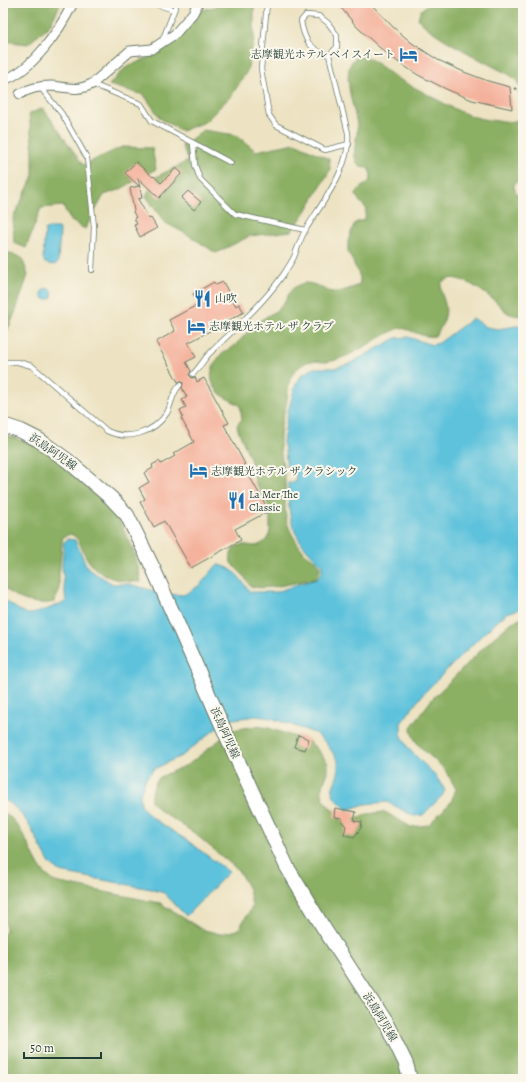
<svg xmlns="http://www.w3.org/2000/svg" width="526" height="1082" font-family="Alegreya,'Noto Serif JP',serif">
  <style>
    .forest { fill: #8baf63; stroke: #55764c }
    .water { fill: #5ec2dc; stroke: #3e8088 }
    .building { fill: #f4b29c }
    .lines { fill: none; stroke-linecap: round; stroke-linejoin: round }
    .service-casing { stroke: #677766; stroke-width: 6 }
    .minor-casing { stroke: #677766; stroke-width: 11 }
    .primary-casing { stroke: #677766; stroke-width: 16 }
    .path { stroke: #677766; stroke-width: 2; stroke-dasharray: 3 3; stroke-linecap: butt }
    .service { stroke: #fff; stroke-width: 4.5 }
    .minor { stroke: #fff; stroke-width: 9 }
    .primary { stroke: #fff; stroke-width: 14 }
    .labels { text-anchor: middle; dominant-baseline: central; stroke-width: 4; stroke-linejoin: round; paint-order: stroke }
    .poi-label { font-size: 11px; fill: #1f3d34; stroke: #fbf7ec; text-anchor: start }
    .street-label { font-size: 11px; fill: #1f3d34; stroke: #fbf7ec }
  </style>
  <rect width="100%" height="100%" fill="#fbf7ec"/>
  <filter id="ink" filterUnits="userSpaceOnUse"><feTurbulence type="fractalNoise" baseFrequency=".025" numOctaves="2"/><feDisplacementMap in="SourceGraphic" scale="8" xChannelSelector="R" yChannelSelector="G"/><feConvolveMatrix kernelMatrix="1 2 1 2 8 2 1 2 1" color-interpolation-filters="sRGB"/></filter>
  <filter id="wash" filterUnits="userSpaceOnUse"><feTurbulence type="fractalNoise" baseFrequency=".012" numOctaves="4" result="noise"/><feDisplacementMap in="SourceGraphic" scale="16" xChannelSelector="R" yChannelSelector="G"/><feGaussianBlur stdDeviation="0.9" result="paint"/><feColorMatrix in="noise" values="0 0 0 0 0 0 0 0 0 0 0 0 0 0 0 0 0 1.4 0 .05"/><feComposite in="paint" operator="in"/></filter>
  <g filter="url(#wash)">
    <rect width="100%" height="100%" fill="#ede3c3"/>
    <!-- forest -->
    <g class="forest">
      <polygon points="3,3 61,3 50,25 28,44 3,41"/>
      <polygon points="226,3 249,3 254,6 254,40 247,71 232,95 205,122 182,131 161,119 144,95 109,85 125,68 156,54 183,34 200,11"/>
      <path d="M429 3H523V92L517 82 510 75C494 67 423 31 418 18L421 10Z"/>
      <path d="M361 56C373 57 389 74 400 80 407 84 414 87 421 91 450 106 470 121 503 121 511 122 517 122 523 116V181H518L514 184C514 192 517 195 523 200V217L522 218 523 316C518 316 512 315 508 313 503 310 499 304 494 300 482 291 456 270 442 282 439 289 443 296 445 304 448 316 442 326 435 336 423 339 412 329 400 328 376 337 356 355 332 361 317 365 313 355 298 368 287 377 289 387 287 399 285 412 280 424 280 437 279 452 284 465 285 479 286 494 283 511 288 525 291 534 297 543 303 551 308 557 318 560 320 568 320 573 318 576 315 579 293 582 273 590 251 587L243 575 231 563C229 552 234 543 247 545 248 545 253 546 254 546 259 546 264 542 268 539L270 531V508L255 482 250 458 238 430 237 425 242 419 240 405C234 402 227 399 222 395 207 384 209 368 221 355 225 351 231 349 235 345 242 339 248 331 254 325 261 319 270 315 277 310 290 301 285 290 301 284 312 280 322 290 332 292 340 293 351 288 359 285L360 281V277L348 251V241L353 227 355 223 365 219 366 208 360 202 356 195C360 182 378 185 368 168L358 165C350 153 359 137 357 125 355 109 336 61 361 56Z"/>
      <polygon points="43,108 83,165 122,147 152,148 156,169 119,190 104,195 85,229 71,221 63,206 41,208 26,248 14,243 13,218 33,177 33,152 29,114"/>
      <polygon points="203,130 236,135 256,151 295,143 329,159 330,170 305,213 292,231 250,236 216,253 190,236 164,222 146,196 156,177 188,161 182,146"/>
      <polygon points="3,252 7,252 22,258 28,275 15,313 3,340"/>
      <path d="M3 434 38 446 88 482 117 515 136 557 141 582C116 581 96 578 84 553 80 545 79 537 70 534L63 537 62 542 59 574V592L54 602C37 606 13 600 3 585Z"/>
      <path d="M523 618V1079H3V935L6 931 5 920 3 917V812C21 821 30 852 41 869 44 874 50 878 55 882L160 903 201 929 220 934 238 930 252 907 249 889 238 870 194 833 158 809 151 801V795L155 783 160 777 189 764 232 730 256 726 269 728 310 742 318 750 328 763V772L321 790 325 802 344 822 367 814 385 812 411 827 428 825 451 802 456 789C452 782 448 774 443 768 432 756 411 744 411 727L432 699 491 640 512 622Z"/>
    </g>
    <!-- water -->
    <g class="water">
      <polygon points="49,228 58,228 60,231 58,262 55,265 45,263 43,258 45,229"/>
      <circle cx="47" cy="294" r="5.5"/>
      <path d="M473 318 486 327 498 329 523 325V608L507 613 484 633 424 693 401 723V734L408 748 435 775 445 790 442 796 423 815 414 816 387 802 365 804 347 810 334 797 332 790 338 774V760L326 743 315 733 271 718 256 716 227 720 183 755 154 769 146 778 140 794 141 806 151 817 188 841 229 872 186 916 164 893 151 889 60 872 50 864 28 823 17 809 7 801H3V602L6 601C12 605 21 613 29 614 39 614 56 605 66 602L62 567 64 542 68 539 75 540 87 567 96 574 113 584H129L165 594 184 595 200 585 217 565C234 566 241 580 250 592H277L298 584 317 579 322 573V565C292 537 288 523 288 483L296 482 295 471H287L285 450 283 442 288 411 296 384 302 375 314 368H335L349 364 396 338 408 337 432 345 439 343Z"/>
    </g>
    <g id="blocks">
      <!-- building -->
      <g class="building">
        <polygon points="337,3 370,3 393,27 412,43 438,60 464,72 488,81 510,87 512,109 472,100 446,89 418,75 398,62 380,48 357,27"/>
        <polygon points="136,162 153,177 154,176 161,183 176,168 182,173 159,198 138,178 142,198 138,199 149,219 151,218 157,228 140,237 134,225 137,224 134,218 136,217 133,212 134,211 130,188 139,186 125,173"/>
        <polygon points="188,191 201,202 194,210 181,198"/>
        <polygon points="214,282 216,285 223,282 236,306 239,304 244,312 188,343 196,357 186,362 191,371 189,375 192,378 195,377 197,382 204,378 229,423 224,425 245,464 243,465 269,511 235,529 241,540 191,568 164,521 154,527 140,502 145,499 139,488 149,482 144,473 153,468 152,465 159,461 161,464 175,456 173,454 194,442 181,418 183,417 180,410 186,407 182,400 187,397 182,388 183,383 181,381 178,382 156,342 175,331 169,320 199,304 193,294"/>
        <polygon points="298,735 309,739 305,750 294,747"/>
        <polygon points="335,808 356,812 354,821 362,822 361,828 354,837 344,835 346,826 342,822 342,818 334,817"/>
      </g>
    </g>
  </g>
  <g filter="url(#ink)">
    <use href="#blocks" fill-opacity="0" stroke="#677766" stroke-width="1"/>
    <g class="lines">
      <defs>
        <g id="service">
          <polyline points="152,3 174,10"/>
          <polyline points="267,3 261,69 269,115 276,125 325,150 349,144"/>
          <polyline points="162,41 177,3"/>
          <polyline points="92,84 141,104 152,121 231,163"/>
          <polyline points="40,87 62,114 87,158 94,227 92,270"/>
          <polyline points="193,143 195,165 200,179 235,214 305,230"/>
          <path d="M3 362H18L32 366 107 431C128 441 154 433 167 413 172 403 172 393 180 385"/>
          <path d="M193 374C199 368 203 361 208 355 234 329 262 305 283 275 287 269 291 263 294 257 298 247 301 237 306 229 323 201 351 167 348 133L329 55C310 50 304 40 301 21L306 15 319 16 328 23 337 35V47L329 55"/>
        </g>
        <g id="minor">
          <path d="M3 80C33 71 60 29 73 3"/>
          <path d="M20 94C30 88 40 86 51 86 68 87 76 92 92 84L130 51 152 49 175 34 193 13 198 3"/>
        </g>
        <polyline id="primary" points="3,425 21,431 39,440 68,461 111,498 127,515 153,568 236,757 287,867 323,927 387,1025 406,1064 410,1079"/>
      </defs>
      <!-- service casing -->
      <use href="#service" class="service-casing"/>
      <!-- minor casing -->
      <use href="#minor" class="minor-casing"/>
      <!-- primary casing -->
      <use href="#primary" class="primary-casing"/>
      <!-- path -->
      <polyline class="path" points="514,88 523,93"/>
      <!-- service -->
      <use href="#service" class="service"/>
      <!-- minor -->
      <use href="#minor" class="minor"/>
      <!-- primary -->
      <use href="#primary" class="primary"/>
    </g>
  </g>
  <!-- icons -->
  <defs>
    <symbol id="hotel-bare" viewBox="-9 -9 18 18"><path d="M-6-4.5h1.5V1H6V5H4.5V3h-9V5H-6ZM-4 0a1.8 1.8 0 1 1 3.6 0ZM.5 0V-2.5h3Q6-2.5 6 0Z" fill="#1f6fb2" stroke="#fbf7ec" stroke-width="2.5" paint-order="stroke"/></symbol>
    <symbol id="restaurant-bare" viewBox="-9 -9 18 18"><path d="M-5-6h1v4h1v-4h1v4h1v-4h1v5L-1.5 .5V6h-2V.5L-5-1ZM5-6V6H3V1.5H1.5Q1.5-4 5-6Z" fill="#1f6fb2" stroke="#fbf7ec" stroke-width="2.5" paint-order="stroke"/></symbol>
  </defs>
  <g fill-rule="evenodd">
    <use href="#hotel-bare" x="396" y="42" width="25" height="25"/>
    <use href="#restaurant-bare" x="190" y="286" width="25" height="25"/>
    <use href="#hotel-bare" x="184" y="314" width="25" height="25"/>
    <use href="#hotel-bare" x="186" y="458" width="25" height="25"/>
    <use href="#restaurant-bare" x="224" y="488" width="25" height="25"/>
  </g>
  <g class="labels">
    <!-- poi labels -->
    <g class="poi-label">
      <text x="395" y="54" text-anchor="end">志摩観光ホテル ベイスイート</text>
      <text x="215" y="298">山吹</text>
      <text x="209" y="326">志摩観光ホテル ザ クラブ</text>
      <text x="211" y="471">志摩観光ホテル ザ クラシック</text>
      <text x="249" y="494">La Mer The<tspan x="249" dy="13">Classic</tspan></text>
    </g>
    <!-- street labels -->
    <g class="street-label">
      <text transform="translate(53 452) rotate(35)">浜島阿児線</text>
      <text transform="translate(225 733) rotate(66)">浜島阿児線</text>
      <text transform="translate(380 1017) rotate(59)">浜島阿児線</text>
    </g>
  </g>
  <!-- margin -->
  <rect width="526" height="1082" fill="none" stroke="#fbf7ec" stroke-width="16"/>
  <!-- scale -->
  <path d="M24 1052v6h77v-6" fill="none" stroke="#1f3d34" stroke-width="2"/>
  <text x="30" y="1052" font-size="12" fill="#1f3d34" stroke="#fbf7ec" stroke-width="3" paint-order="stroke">50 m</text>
</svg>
